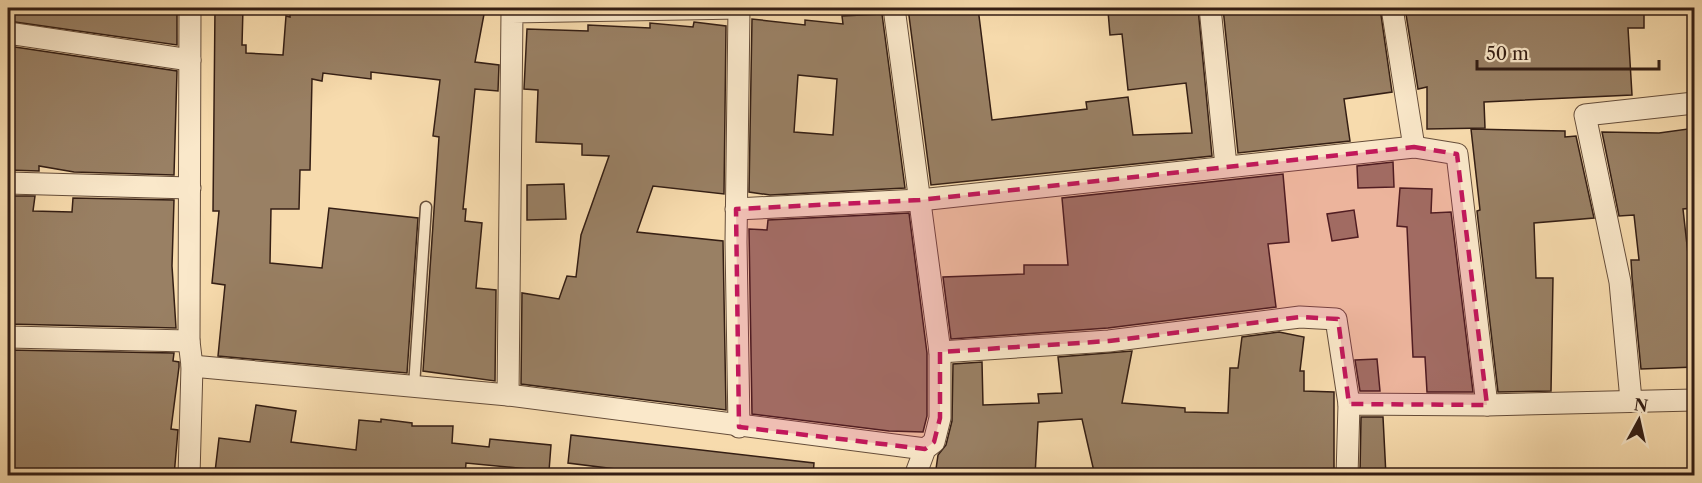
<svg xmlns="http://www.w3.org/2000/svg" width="1702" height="483" font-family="'Libre Caslon Text',serif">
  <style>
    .building { fill: #998064; stroke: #341e14; stroke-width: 1.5; fill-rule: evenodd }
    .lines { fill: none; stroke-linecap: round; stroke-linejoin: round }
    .lane-casing { stroke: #654d3a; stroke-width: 13 }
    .street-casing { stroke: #654d3a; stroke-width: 23 }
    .lane { stroke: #fae8ca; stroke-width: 10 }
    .street { stroke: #fae8ca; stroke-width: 21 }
    .marked { fill: #c2185b; fill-opacity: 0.2; stroke: #c2185b; stroke-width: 4.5; stroke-dasharray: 12 8; stroke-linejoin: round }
  </style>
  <rect width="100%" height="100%" fill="#f7dbad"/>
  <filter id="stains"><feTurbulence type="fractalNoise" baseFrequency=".00333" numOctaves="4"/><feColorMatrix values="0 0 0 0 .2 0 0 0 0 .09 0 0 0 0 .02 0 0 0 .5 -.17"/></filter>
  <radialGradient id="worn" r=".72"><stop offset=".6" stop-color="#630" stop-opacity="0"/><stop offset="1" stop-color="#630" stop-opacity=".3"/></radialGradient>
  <!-- building -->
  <g class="building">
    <polygon points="8,8 177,8 177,45 8,21"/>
    <polygon points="215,8 243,8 242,45 246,45 246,53 283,55 286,16 290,17 290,8 485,9 475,62 499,65 498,91 475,89 463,209 466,209 465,221 482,223 476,288 496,290 495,381 423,371 439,137 433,136 440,80 371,72 371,79 323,73 322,81 312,79 310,170 300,170 299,209 271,209 270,263 322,268 329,208 418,218 407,373 218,356 225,285 212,283 219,211 213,211"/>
    <polygon points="908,8 978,8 992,120 1087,109 1086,102 1128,97 1133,135 1192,133 1186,83 1128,90 1122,34 1110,35 1108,11 1198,8 1212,156 931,185"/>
    <polygon points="1223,8 1380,8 1392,92 1344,99 1350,141 1238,153"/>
    <polygon points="1405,8 1644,8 1644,28 1628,28 1632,95 1484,102 1485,128 1427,129 1427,87 1418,89"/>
    <path d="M882 14 905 188 770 195 749 192 752 19 805 25V20L843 24 842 16ZM798 75 837 79 833 135 794 132Z"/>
    <polygon points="694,22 726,26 724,194 653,186 637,232 723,241 726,410 521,384 522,293 559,299 567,276 576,277 581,235 609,156 582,155 582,144 536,142 538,90 524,89 527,29 588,31 588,25 650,28 650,23 693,27"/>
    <polygon points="8,46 177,71 174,175 74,172 39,166 39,171 8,170"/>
    <polygon points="1695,128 1695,163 1688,164 1693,208 1683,209 1688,254 1695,254 1695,367 1641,369 1632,277 1631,260 1639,260 1634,215 1619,216 1602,132 1659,133"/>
    <polygon points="1471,129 1565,131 1565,137 1576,136 1594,218 1534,223 1536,278 1553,278 1551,391 1498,392 1477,211 1480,210"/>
    <polygon points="1393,162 1394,187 1358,188 1357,166"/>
    <polygon points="1283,174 1289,242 1268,244 1276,307 1108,328 951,339 943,277 1024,274 1024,265 1068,265 1062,198"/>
    <polygon points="564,184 566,219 527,220 527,185"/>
    <polygon points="1400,188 1432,189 1431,213 1451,212 1473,392 1427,392 1425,357 1413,357 1407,227 1397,226"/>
    <polygon points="8,196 35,196 33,211 72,212 73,198 174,200 172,266 176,328 8,324"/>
    <polygon points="1354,210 1358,237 1332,241 1327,214"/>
    <polygon points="909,213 927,353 927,416 923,432 889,431 752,414 749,229 767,230 768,220"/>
    <polygon points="1279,332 1304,337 1300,371 1304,371 1304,391 1334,392 1334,473 1330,473 1330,476 1095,476 1082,419 1038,422 1035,476 935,476 938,455 946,445 952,421 953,364 982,362 983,405 1039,403 1038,394 1062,393 1058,357 1132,351 1122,403 1185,408 1185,412 1228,413 1230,368 1238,368 1242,337"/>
    <polygon points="8,350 174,353 173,361 179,362 179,367 171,429 178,430 174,476 124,470 124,476 66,471 65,475 8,473"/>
    <polygon points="1377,359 1380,391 1360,391 1355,360"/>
    <polygon points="256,405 296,411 291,442 356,450 359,420 381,422 381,419 412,423 412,426 453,426 452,443 489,447 490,439 551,445 549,471 466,463 465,476 249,476 215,472 219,438 250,442"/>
    <polygon points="1361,417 1383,417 1386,476 1360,474"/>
    <polygon points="571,435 814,463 813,476 630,476 631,471 568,463"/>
  </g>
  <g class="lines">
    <defs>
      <polyline id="lane" points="414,386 426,207"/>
      <g id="street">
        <polyline points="894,8 940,352 940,418 934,442 925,449 915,476"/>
        <polyline points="1210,8 1226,166"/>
        <polyline points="1392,8 1414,147"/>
        <polyline points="8,33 190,60"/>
        <polyline points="8,183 190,188"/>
        <polyline points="736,209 920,200 1414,147 1457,154 1487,405"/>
        <polyline points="8,337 189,341"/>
        <polyline points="940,352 1109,341 1300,317 1336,319 1349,404"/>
        <polyline points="192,366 508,395 925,449"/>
        <polyline points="508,395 512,12 740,8"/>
        <polyline points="1631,400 1620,282 1585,115 1694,103"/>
        <polyline points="739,427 736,242 739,8"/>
        <polyline points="189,476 192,366 189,341 190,8"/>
        <polyline points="1347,476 1349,404 1487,405 1694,400"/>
      </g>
    </defs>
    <!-- lane casing -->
    <use href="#lane" class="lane-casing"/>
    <!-- street casing -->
    <use href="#street" class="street-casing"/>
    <!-- lane -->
    <use href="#lane" class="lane"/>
    <!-- street -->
    <use href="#street" class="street"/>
  </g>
  <!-- marked area -->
  <path class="marked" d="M1414 147 1457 154 1487 405 1349 404 1338 319 1300 317 1109 341 940 352V418L934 442 925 449 739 427 736 209 920 200Z"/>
  <!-- margin -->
  <rect width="1702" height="483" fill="none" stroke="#f7dbad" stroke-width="30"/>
  <rect x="9" y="9" width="1684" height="465" fill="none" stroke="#341e14" stroke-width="3"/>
  <rect x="15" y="15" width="1672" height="453" fill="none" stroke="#341e14" stroke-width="1.5"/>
  <!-- north arrow -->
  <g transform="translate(1639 420) rotate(8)" stroke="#fae8ca" stroke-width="4.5" paint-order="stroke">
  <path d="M0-4.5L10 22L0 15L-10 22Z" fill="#341e14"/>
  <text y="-9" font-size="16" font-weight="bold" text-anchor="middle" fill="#341e14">N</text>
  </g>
  <!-- scale -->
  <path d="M1477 60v9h182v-9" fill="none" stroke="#341e14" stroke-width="3"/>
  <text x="1486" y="60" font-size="18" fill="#341e14" stroke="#fae8ca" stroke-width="4.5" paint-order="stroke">50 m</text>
  <rect width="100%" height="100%" filter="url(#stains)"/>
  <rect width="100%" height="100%" fill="url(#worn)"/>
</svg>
